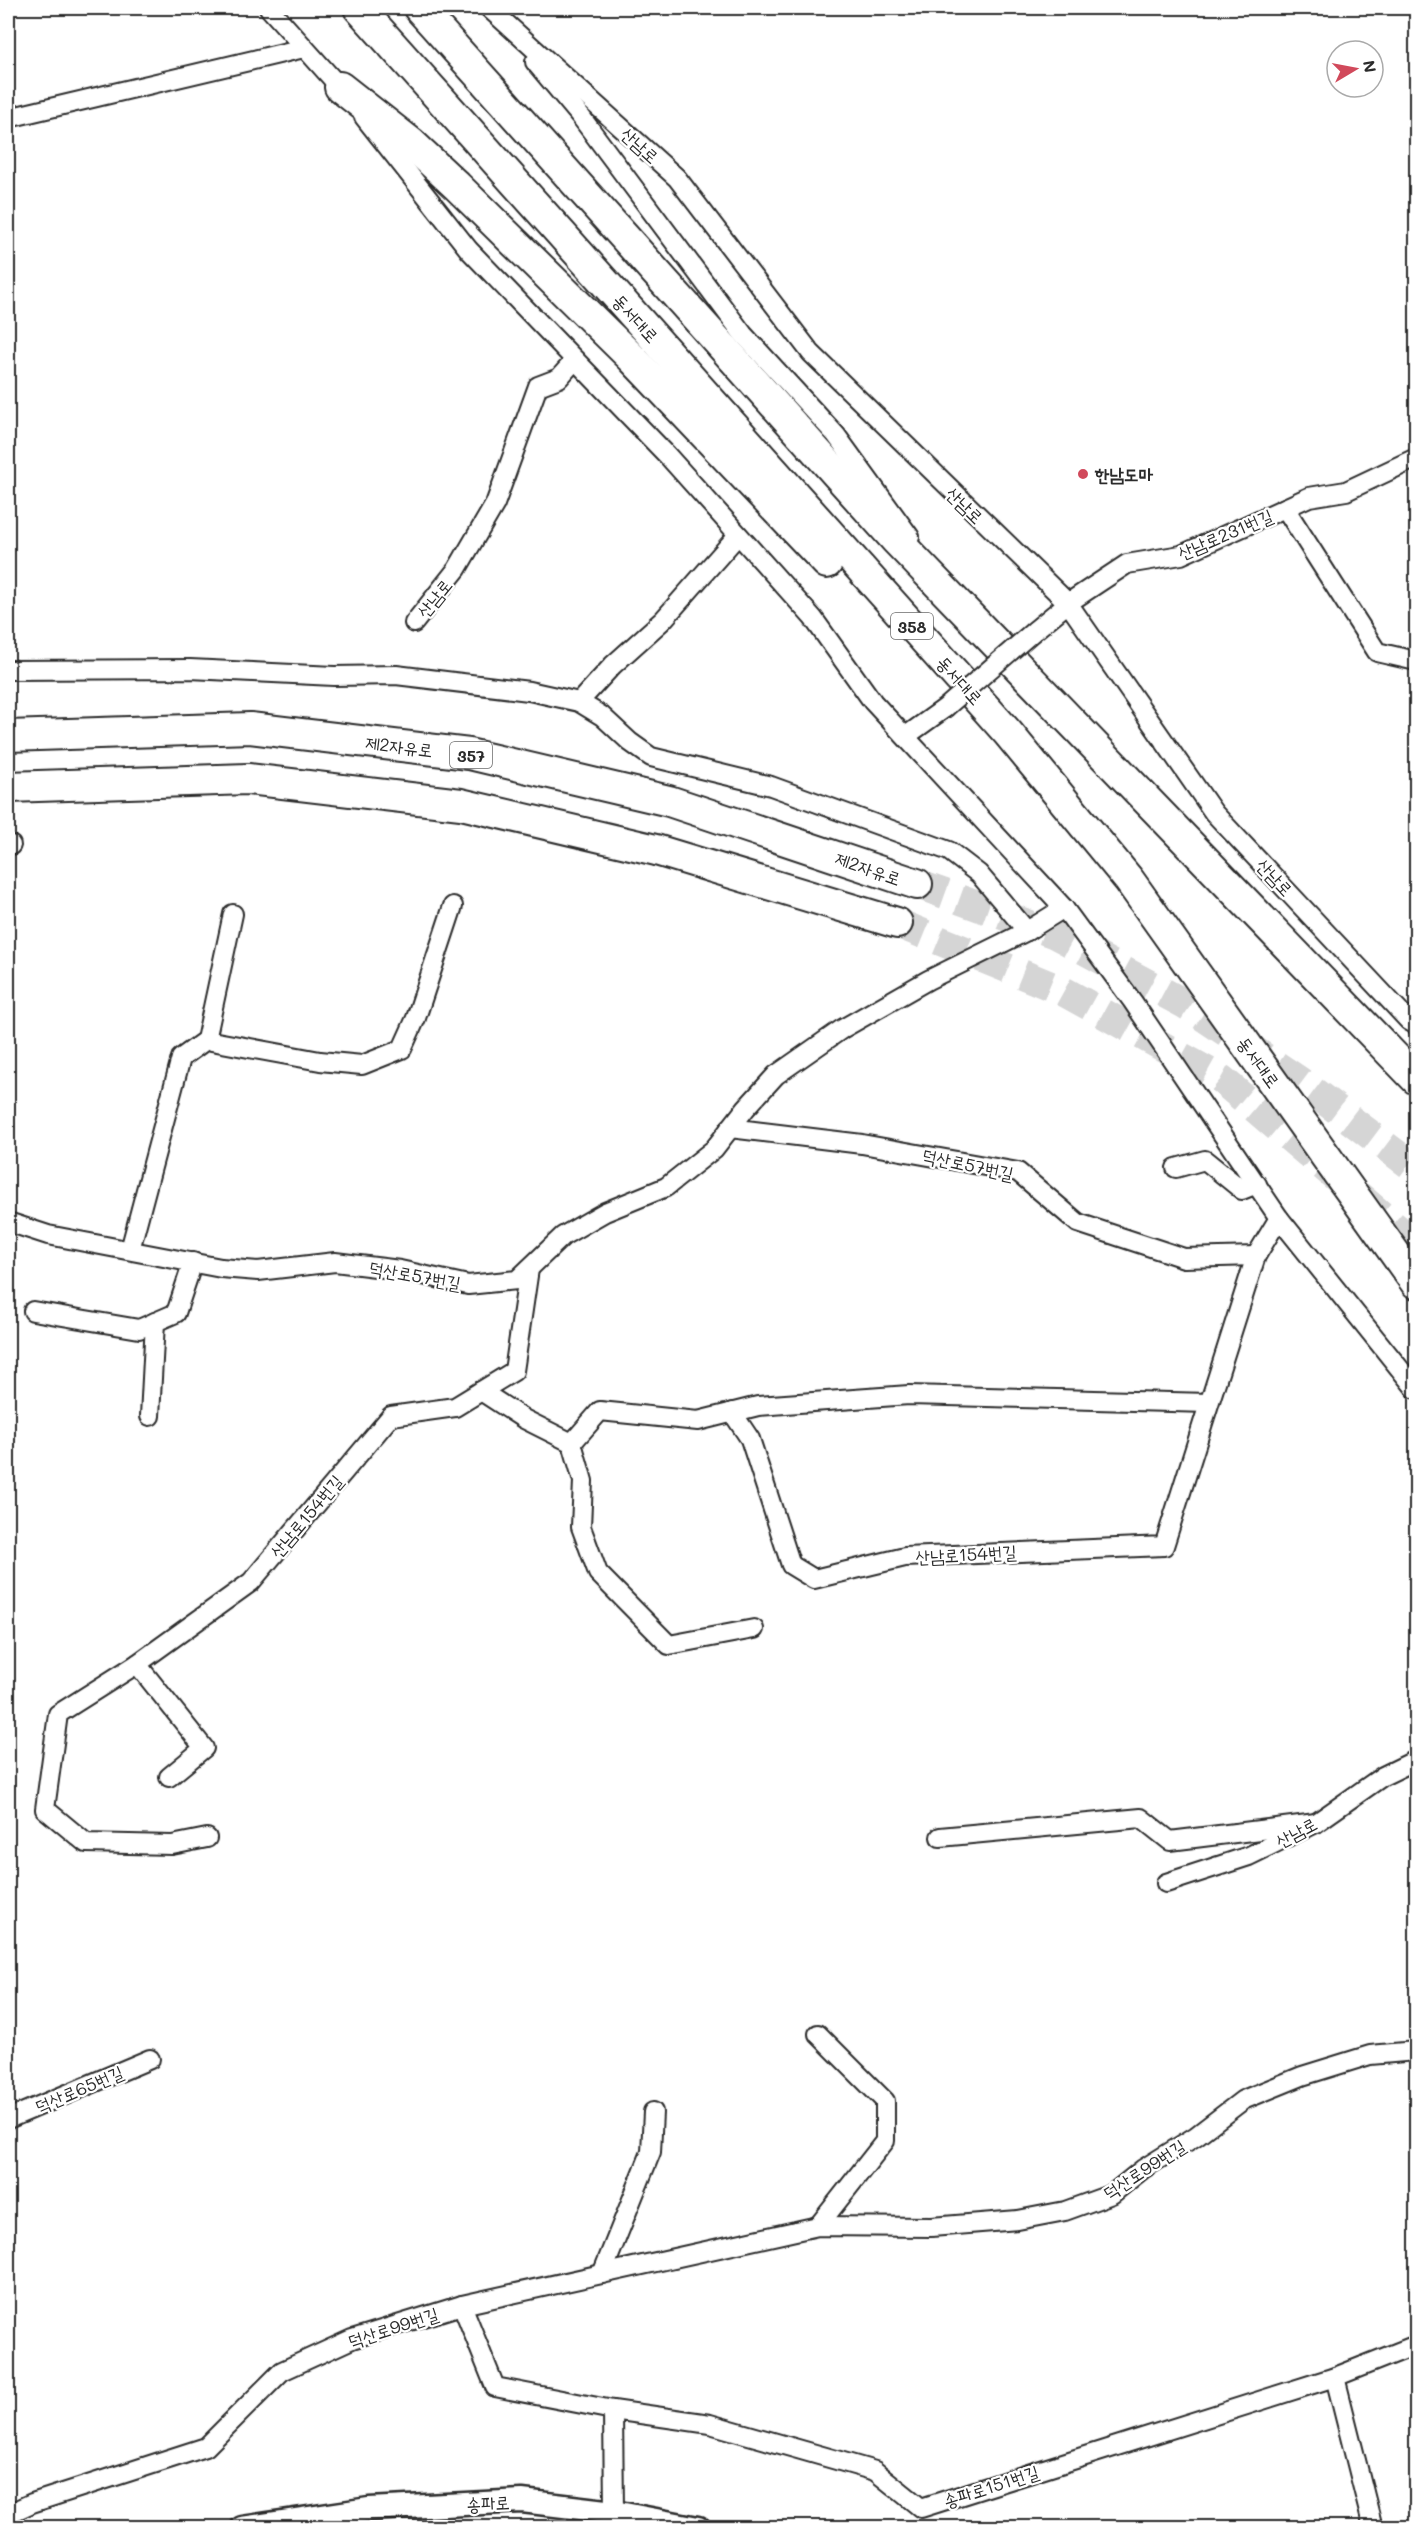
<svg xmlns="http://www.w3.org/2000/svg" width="1424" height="2535" font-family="Mali,'Poor Story',sans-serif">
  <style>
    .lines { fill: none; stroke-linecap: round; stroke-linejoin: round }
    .trunk-tunnel { stroke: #d5d5d5; stroke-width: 30; stroke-dasharray: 30 15; stroke-linecap: butt }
    .minor-casing { stroke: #2b2b2b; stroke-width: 22 }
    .tertiary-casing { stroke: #2b2b2b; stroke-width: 27 }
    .trunk-casing { stroke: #2b2b2b; stroke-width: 34 }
    .minor { stroke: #fff; stroke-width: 18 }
    .tertiary { stroke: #fff; stroke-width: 22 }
    .trunk { stroke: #fff; stroke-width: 30 }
    .minor-bridge-casing { stroke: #2b2b2b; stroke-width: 22; stroke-linecap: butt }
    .minor-bridge { stroke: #fff; stroke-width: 18 }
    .poi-dot { fill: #d1495b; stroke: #fff; stroke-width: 2 }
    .labels { text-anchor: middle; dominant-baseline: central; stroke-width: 4.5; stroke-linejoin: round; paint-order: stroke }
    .shield { fill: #fff; stroke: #6b6b6b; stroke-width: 1.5 }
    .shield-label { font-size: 16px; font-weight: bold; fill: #2b2b2b }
    .street-label { font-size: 18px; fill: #2b2b2b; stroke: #fff }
    .poi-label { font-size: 18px; font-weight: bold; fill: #2b2b2b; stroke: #fff; text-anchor: start }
  </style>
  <rect width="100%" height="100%" fill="#fff"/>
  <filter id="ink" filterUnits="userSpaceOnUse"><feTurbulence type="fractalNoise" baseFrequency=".0167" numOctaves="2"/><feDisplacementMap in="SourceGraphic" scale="12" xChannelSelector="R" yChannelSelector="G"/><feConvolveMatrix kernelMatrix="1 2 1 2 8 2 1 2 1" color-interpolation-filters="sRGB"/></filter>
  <g filter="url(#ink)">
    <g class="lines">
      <!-- trunk-tunnel -->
      <g class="trunk-tunnel">
        <polyline points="917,884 1055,934 1185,1004 1299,1081 1416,1169"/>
        <polyline points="897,923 1063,991 1221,1079 1416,1245"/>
      </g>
      <defs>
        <g id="minor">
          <polyline points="269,8 345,93"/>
          <polyline points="489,8 677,178 811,353 1068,603 1214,813 1409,1021 1416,1025"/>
          <polyline points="535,62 581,117 743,334 836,435 910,537"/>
          <polyline points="364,117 469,250 667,455 813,618 873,702 1064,908 1133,1002 1279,1218 1416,1389"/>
          <polyline points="8,118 304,48"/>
          <polyline points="1285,508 1377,652 1416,661"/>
          <polyline points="414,623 457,569 495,504 538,386 559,378 575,360"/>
          <polyline points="1034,631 1068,603 1127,564 1181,555 1309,497 1346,491 1416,458"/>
          <polyline points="8,670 190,669 334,676 396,675 529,691 579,702 602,716 630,742 651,757 771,786 949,851 979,874 1027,931"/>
          <polyline points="579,702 613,665 663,620 738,535"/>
          <polyline points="906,736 945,708"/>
          <polyline points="8,846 11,845"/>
          <polyline points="206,1040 233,914"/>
          <polyline points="730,1128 862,1144 1018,1172 1078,1223 1184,1258 1256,1256"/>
          <polyline points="1176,1168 1205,1160 1242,1190 1257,1184"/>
          <polyline points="8,1222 48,1235 221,1268 258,1271 335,1262 400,1270 468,1285 517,1280 563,1236 605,1212 666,1187 714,1149 746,1108 776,1075 842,1029 928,980 1027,931 1064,908"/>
          <polyline points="130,1250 181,1058 206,1040 320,1061 362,1065 402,1049 416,1018 453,906"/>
          <polyline points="33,1311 139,1329 176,1313 193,1262"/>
          <polyline points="481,1391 524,1419 572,1443 600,1411 698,1421 758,1406 909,1395 1209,1403"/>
          <polyline points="732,1412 750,1439 791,1565 814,1579 905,1557 1164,1546 1256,1256 1279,1218"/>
          <polyline points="150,1416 155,1322"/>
          <polyline points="572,1443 583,1481 581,1527 598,1573 669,1645 754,1629"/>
          <polyline points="137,1664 204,1748 169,1777"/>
          <polyline points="940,1837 1141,1818 1170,1841 1316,1823"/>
          <polyline points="207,1838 172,1845 86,1843 45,1809 58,1714 137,1664 251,1582 391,1416 455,1407 514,1371 529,1269"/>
          <polyline points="1166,1883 1249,1856 1316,1823 1383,1776 1416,1760"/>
          <polyline points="818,2034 885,2101 885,2141 818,2226"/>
          <polyline points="8,2119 150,2059"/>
          <polyline points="602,2274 651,2152 653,2112"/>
          <polyline points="462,2305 495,2387 613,2410"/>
          <polyline points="1335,2377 1373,2528"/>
          <polyline points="8,2514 32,2503 206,2447 282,2371 352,2339 462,2305 818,2226 931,2227 1018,2220 1065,2211 1112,2194 1143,2169 1196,2136 1243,2100 1302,2076 1370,2055 1416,2051"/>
          <polyline points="609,2528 614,2512 613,2410 710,2424 875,2471 921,2508 1335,2377 1416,2345"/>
        </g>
        <polyline id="tertiary" points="242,2528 369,2509 522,2501 614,2512 698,2528"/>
        <g id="trunk">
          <polyline points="359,8 1008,733 1129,880 1416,1283"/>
          <polyline points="419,8 895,539 1416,1079"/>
          <polyline points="340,87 410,142 457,186 632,358 827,563"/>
          <polyline points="8,736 250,728 469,754 669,801 917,884"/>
          <polyline points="8,787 248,779 461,804 656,850 897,923"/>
        </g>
      </defs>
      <!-- minor casing -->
      <use href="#minor" class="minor-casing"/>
      <!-- tertiary casing -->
      <use href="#tertiary" class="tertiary-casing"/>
      <!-- trunk casing -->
      <use href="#trunk" class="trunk-casing"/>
      <!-- minor -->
      <use href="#minor" class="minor"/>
      <!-- tertiary -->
      <use href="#tertiary" class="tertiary"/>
      <!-- trunk -->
      <use href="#trunk" class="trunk"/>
      <defs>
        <polyline id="minor-bridge" points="945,708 1034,631"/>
      </defs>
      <!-- minor-bridge casing -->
      <use href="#minor-bridge" class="minor-bridge-casing"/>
      <!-- minor-bridge -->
      <use href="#minor-bridge" class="minor-bridge"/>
    </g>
  </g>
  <!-- markers -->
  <circle class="poi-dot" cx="1083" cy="474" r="6"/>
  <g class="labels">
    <!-- shield labels -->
    <g class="shield">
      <rect x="891" y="613" width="42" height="26" rx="4.5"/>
      <rect x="450" y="742" width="42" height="26" rx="4.5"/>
    </g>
    <g class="shield-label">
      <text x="912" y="626">358</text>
      <text x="471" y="755">357</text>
    </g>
    <!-- street labels -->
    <g class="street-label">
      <text transform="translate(640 145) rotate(42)">산남로</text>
      <text transform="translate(636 318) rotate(48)">동서대로</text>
      <text transform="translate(965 505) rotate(44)">산남로</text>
      <text transform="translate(1225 534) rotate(-23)">산남로231번길</text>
      <text transform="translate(434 598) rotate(-51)">산남로</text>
      <text transform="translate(960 680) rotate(48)">동서대로</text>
      <text transform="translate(399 746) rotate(7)">제2자유로</text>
      <text transform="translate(868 868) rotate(19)">제2자유로</text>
      <text transform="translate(1275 877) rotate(47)">산남로</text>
      <text transform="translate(1259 1062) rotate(54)">동서대로</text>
      <text transform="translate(968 1164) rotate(12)">덕산로57번길</text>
      <text transform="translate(415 1275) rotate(10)">덕산로57번길</text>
      <text transform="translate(306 1516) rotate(-50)">산남로154번길</text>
      <text transform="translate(966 1554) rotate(-3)">산남로154번길</text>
      <text transform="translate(1296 1832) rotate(-28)">산남로</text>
      <text transform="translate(79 2089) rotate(-23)">덕산로65번길</text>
      <text transform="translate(1144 2169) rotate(-33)">덕산로99번길</text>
      <text transform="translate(393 2327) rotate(-18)">덕산로99번길</text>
      <text transform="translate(991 2486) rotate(-18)">송파로151번길</text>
      <text transform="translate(488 2503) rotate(-3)">송파로</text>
    </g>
    <!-- poi labels -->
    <g class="poi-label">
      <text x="1095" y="474">한남도마</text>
    </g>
  </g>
  <!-- margin -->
  <rect width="1424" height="2535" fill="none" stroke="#fff" stroke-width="30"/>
  <rect x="15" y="15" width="1394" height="2505" fill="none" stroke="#2b2b2b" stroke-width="2" filter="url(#ink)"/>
  <!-- north arrow -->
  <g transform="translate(1355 69) rotate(80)"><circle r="28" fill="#ffffff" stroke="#aaaaaa" stroke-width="1.5"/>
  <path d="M0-4.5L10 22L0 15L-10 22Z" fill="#d1495b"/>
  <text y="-9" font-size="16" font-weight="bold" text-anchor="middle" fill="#2b2b2b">N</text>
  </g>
</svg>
